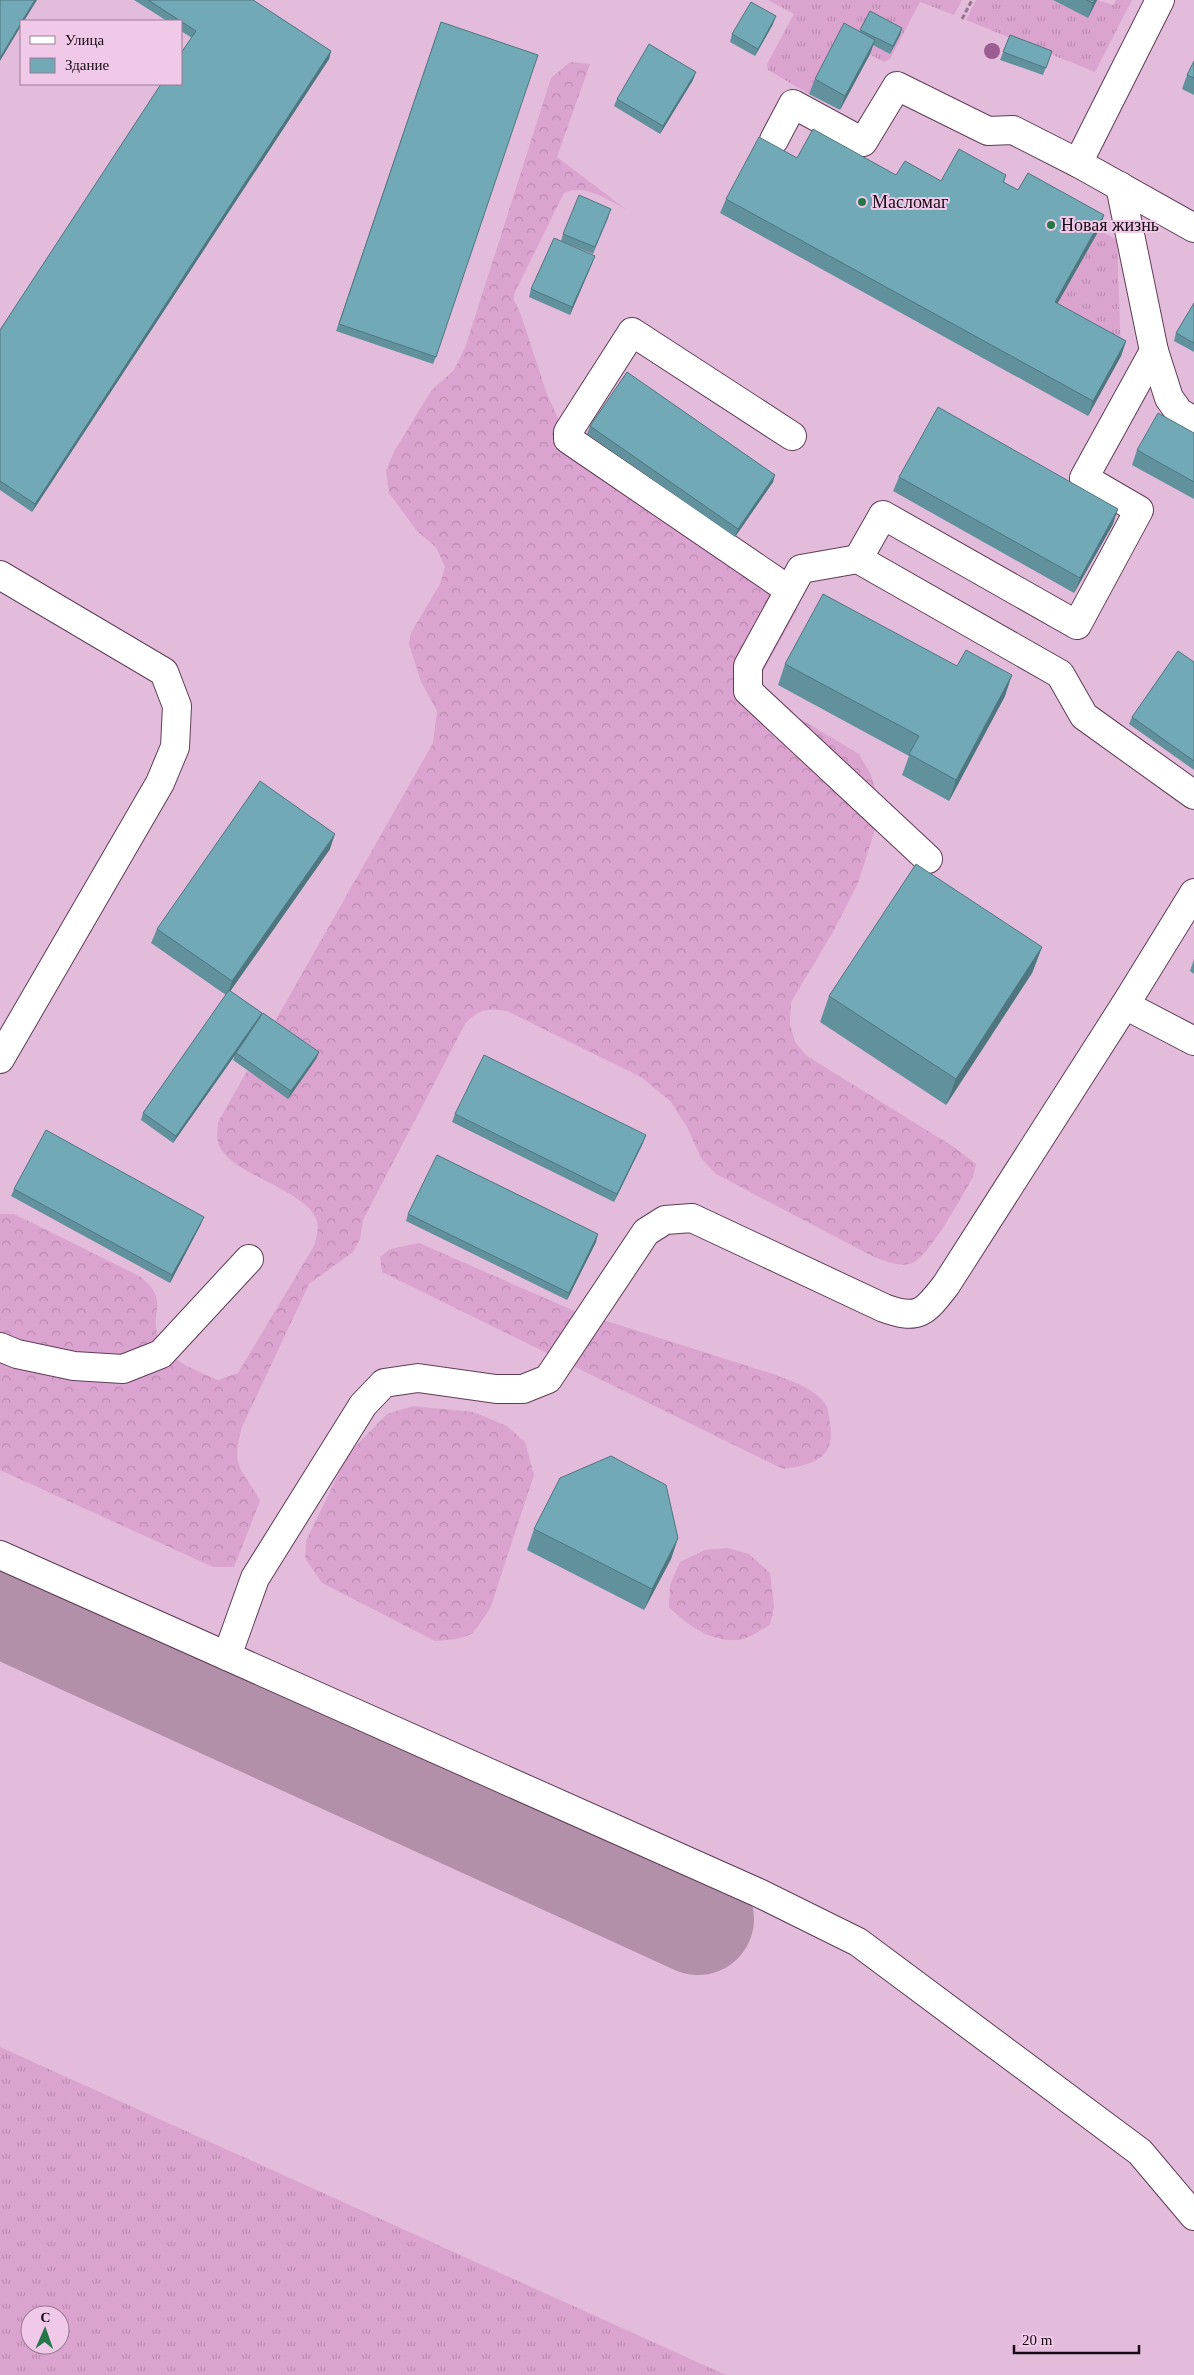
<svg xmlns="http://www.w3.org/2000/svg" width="1194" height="2375" font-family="'Times New Roman',serif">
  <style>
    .grass { fill: url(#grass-tufts); fill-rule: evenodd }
    .forest { fill: url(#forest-crowns) }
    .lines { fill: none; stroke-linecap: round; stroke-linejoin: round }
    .taxiway { stroke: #b290aa; stroke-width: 112 }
    .minor-casing { stroke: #5f3d58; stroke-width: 30 }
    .path { stroke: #93768c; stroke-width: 3; stroke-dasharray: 5 2.5; stroke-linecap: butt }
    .minor { stroke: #fff; stroke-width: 28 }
    .tree { fill: #9c5d93 }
    .wall { fill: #61919d }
    .shaded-wall { fill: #4f767f }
    .building { fill: #71a9b6; stroke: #4f767f }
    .poi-dot { fill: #257748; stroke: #f1c9e8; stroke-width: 2 }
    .labels { text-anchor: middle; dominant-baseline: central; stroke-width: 4; stroke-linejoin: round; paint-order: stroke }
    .poi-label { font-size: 18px; fill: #170a14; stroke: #f1c9e8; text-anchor: start }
  </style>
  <defs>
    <pattern id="grass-tufts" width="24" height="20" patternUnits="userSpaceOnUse" patternTransform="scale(1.25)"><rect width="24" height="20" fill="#dba3cf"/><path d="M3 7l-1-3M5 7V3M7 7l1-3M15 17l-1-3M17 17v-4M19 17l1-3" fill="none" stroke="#bb8bb1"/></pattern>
    <pattern id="forest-crowns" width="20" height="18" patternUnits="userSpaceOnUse" patternTransform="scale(1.25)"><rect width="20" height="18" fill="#dba3cf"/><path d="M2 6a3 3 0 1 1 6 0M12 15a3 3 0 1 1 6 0" fill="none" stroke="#bb8bb1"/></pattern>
  </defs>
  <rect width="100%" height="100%" fill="#e4bcdb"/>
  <!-- grass -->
  <g class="grass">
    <polygon points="768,0 962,0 954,15 920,2 890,59 884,62 839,38 809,94 768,70 767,64 794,14"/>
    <polygon points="976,0 1053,0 1088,18 1097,0 1113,5 1116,0 1132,0 1095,72 966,20"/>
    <polygon points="1099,230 1117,240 1121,356 1050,317"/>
    <path d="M0 2047 726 2375H0ZM30 2315H60V2345H30Z"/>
  </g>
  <!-- forest -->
  <g class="forest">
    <path d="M570 62 590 64 557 157 627 210C608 200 584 183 564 193L514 294V300L521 315 547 394 563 429 743 554 798 608 761 675 763 688 774 703 859 754 871 775 880 802 874 833 858 883 833 932 791 1002 790 1024 795 1042 807 1056 954 1147 976 1164 973 1177C962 1196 930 1256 912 1263 900 1268 885 1261 874 1257L716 1174 701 1158 687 1127 670 1101 641 1077 507 1011C488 1008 478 1009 465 1024L363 1220 360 1239 353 1252 309 1284 242 1427C230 1468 242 1467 260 1501L234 1567H213L0 1470V1214H14L141 1277C171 1303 148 1311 159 1339 168 1361 198 1371 218 1380L238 1373 314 1246C316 1238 320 1228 316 1219 304 1188 226 1174 218 1142 216 1136 218 1128 218 1122L433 743 437 711 421 682 409 644 411 633 440 584 445 567 436 547 417 531 389 493 386 470 395 450 431 391 454 370 465 348 551 78Z"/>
    <path d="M419 1243 572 1310 773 1374C789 1380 817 1389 826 1405 829 1410 829 1419 830 1424 836 1459 812 1465 783 1469L382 1272 380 1257 390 1249Z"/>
    <polygon points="413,1406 473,1412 507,1426 525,1442 534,1475 490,1609 472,1634 457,1639 435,1641 322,1583 305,1558 306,1541 348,1454 387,1414"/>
    <path d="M728 1548 749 1554 770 1573 774 1607 770 1625C761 1630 748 1639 738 1640 711 1642 687 1625 669 1607L670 1585 680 1562 705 1550Z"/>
  </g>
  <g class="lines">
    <!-- taxiway -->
    <polyline class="taxiway" points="0,1600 698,1919"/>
    <defs>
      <g id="minor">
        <polyline points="1160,0 1078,163 1194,228"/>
        <polyline points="774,140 793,104 863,142 897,86 988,131 1013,130 1078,163"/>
        <polyline points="1120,186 1154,351 1169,398 1179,412 1194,421"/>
        <polyline points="858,559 883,515 1077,625 1139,510 1084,478 1154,351"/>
        <polyline points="0,575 164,672 177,706 175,747 160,783 0,1059"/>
        <polyline points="789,590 568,439 568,432 632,332 792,436"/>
        <polyline points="928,859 748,691 748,666 801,569 858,559 1060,674 1084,716 1194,795"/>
        <polyline points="1125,1005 1194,893"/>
        <polyline points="0,1347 17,1354 74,1366 123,1369 161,1354 249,1259"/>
        <polyline points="0,1555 759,1893 858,1942 1140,2152 1194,2216"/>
        <path d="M227 1656 255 1578 363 1405 384 1383 418 1378 496 1389H523L548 1379 646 1232 665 1220 692 1218 884 1308C919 1321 925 1312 946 1285L1125 1005 1194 1041"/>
      </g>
    </defs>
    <!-- minor casing -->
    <use href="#minor" class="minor-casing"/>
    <!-- path -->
    <polyline class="path" points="962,19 972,0"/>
    <!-- minor -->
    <use href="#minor" class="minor"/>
  </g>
  <!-- trees -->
  <circle class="tree" cx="992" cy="51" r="8"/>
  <!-- wall -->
  <g class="wall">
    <polygon points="134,0 253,0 331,51 329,59 32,512 0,490 0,330 192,38 181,31 181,21 167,21"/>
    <polygon points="1053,0 1097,0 1088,18"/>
    <polygon points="870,11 902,28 900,35 890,54 873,45 870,54 840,110 809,94 815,79 860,32"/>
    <polygon points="441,22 436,357 433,364 336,331"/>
    <polygon points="773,24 755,56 730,42 732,34"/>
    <polygon points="1010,35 1052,51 1043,75 1000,60"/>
    <polygon points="1194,61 1194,95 1182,89 1187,75"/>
    <polygon points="693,80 660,134 614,106 617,99"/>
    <polygon points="896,175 941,181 1006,175 1004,182 1018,190 1104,215 1099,230 1057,304 1126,341 1121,356 1088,416 720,213 726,199"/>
    <polygon points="609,216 593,254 561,241 563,234"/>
    <polygon points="595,256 570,315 529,297 531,289"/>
    <polygon points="1194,303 1194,352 1174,341 1176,333"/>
    <polygon points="590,426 773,482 735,537 587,434"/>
    <polygon points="1194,433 1194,499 1132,465 1137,450"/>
    <polygon points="899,477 1113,524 1074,593 893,491"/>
    <polygon points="1194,662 1194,770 1129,724 1132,717"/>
    <polygon points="785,664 1005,696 949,801 902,775 909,756 778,685"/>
    <polygon points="330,849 230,991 260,1017 319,1052 316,1059 288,1099 233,1060 235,1055 173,1143 141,1120 143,1113 226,995 151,943 157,929"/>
    <polygon points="1042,947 1032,973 946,1105 820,1022 829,996"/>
    <polygon points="1194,959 1194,974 1190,971"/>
    <polygon points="455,1114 643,1143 614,1202 452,1122"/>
    <polygon points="14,1189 201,1224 170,1283 11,1196"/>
    <polygon points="408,1214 596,1242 567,1300 406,1221"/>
    <polygon points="534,1529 678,1538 671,1559 644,1610 527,1550"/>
  </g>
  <!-- shaded-wall -->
  <g class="shaded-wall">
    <polygon points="35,0 37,0 24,21 22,21"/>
    <polygon points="1095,0 1097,0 1088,18 1093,3"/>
    <polygon points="776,16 773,24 755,56 758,49"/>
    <polygon points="21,23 21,26 0,61 0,58"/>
    <polygon points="902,28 900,35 890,54 893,46"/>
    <polygon points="875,40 870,54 840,110 845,96"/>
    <polygon points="331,51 329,59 32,512 35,504"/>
    <polygon points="696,72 693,80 660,134 663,126"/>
    <polygon points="1104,215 1099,230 1050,317 1055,302"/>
    <polygon points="595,256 592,264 570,315 572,307"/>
    <polygon points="1126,341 1121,356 1088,416 1093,401"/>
    <polygon points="775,475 773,482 735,537 738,529"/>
    <polygon points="1118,509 1113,524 1074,593 1080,578"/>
    <polygon points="1012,675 1005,696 949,801 956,780"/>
    <polygon points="335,834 330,849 227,996 232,981"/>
    <polygon points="1042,947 1032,973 946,1105 956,1079"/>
    <polygon points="262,1013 259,1021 173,1143 176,1136"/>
    <polygon points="319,1052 316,1059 288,1099 291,1091"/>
    <polygon points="646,1135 643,1143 614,1202 617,1194"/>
    <polygon points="204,1217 201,1224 170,1283 172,1275"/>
    <polygon points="598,1234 596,1242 567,1300 569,1293"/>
    <polygon points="678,1538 671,1559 644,1610 652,1589"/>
  </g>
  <!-- building -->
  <g class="building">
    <polygon points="0,0 35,0 22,21 21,21 21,23 0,58"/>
    <polygon points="148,0 253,0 331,51 35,504 0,481 0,330 161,84 181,84 181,53 196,31"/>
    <polygon points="1086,0 1095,0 1093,3"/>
    <polygon points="751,2 776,16 758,49 732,34"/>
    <polygon points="870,11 902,28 893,46 860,30"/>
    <polygon points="441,22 538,55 436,357 339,324"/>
    <polygon points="844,23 875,40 845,96 815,79"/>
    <polygon points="1010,35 1052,51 1046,68 1003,52"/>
    <polygon points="649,44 696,72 663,126 617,99"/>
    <polygon points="1194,61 1194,78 1187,75"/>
    <polygon points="813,129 896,175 905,161 941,181 959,149 1006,175 1003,182 1018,190 1028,173 1104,215 1055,302 1126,341 1093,401 726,199 759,137 797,158"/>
    <polygon points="579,195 611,209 595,247 563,234"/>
    <polygon points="554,238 595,256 572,307 531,289"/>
    <polygon points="1194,303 1194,343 1176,333"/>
    <polygon points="627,372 775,475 738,529 590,426"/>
    <polygon points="938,407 1118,509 1080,578 899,477"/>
    <polygon points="1158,413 1194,433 1194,482 1137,450"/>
    <polygon points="823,594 957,666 966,650 1012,675 956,780 909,754 919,736 785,664"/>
    <polygon points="1178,651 1194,662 1194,761 1132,717"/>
    <polygon points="260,781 335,834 232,981 157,929"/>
    <polygon points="916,864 1042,947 956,1079 829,996"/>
    <polygon points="229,990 262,1013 176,1136 143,1113"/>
    <polygon points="263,1013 319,1052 291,1091 236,1053"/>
    <polygon points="484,1055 646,1135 617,1194 455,1114"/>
    <polygon points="46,1130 204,1217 172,1275 14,1189"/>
    <polygon points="437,1155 598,1234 569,1293 408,1214"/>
    <polygon points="611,1456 666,1485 678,1538 652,1589 534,1529 560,1478"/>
  </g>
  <!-- markers -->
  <g class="poi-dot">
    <circle cx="862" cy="202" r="5"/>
    <circle cx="1051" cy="225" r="5"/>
  </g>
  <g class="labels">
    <!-- poi labels -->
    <g class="poi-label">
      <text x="872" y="202">Масломаг</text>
      <text x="1061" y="225">Новая жизнь</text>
    </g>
  </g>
  <!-- legend -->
  <rect x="20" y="20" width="162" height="65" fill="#f1c9e8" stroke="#9a7d93"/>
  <rect x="30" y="36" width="25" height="8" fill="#ffffff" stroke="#9a7d93"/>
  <text x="65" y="45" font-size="15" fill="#170a14">Улица</text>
  <rect x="30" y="58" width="25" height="15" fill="#71a9b6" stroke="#9a7d93"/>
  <text x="65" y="70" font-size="15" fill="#170a14">Здание</text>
  <!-- north arrow -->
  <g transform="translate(45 2330) rotate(2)"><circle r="24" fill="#f1c9e8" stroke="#9a7d93"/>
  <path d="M0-4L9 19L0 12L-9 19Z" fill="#257748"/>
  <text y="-8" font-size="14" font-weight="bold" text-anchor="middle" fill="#170a14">С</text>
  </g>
  <!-- scale -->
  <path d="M1014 2345v8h125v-8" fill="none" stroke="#170a14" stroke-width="2.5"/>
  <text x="1022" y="2345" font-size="15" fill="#170a14" stroke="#f1c9e8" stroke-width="4" paint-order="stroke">20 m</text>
</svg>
